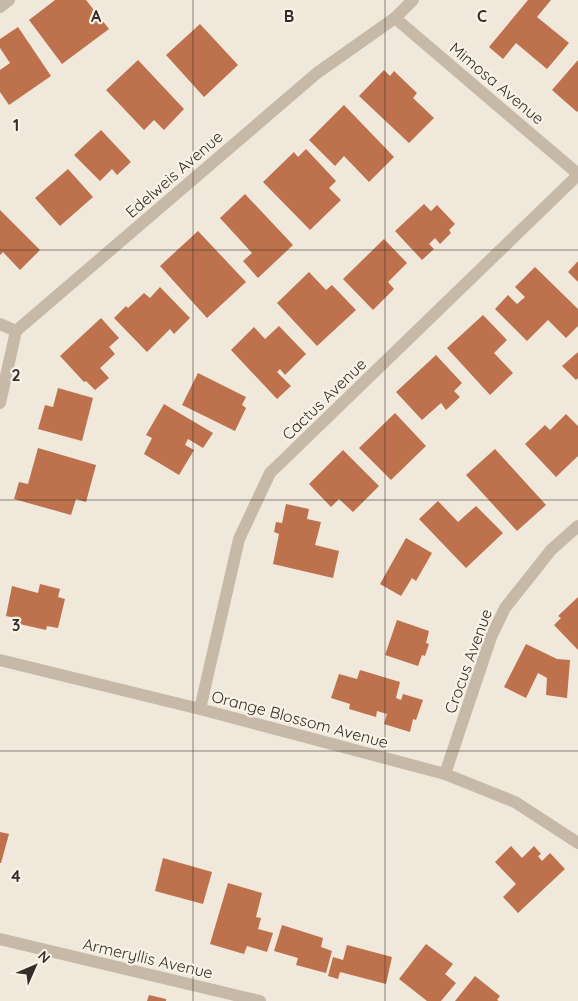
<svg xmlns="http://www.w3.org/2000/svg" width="578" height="1001" font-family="Quicksand,sans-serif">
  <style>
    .building { fill: #bd714d }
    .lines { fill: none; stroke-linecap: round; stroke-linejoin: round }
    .minor { stroke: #c7b9a8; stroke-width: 12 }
    .grid { fill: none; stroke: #342d28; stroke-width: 1; stroke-opacity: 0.55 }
    .labels { text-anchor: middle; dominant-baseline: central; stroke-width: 4.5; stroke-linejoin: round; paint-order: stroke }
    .street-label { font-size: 16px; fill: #342d28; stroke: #f8f2e7 }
    .grid-label { font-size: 16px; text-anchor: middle; font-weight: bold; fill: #342d28; stroke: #f8f2e7; stroke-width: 4.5; stroke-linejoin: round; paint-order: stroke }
  </style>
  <rect width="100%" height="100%" fill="#f0e8db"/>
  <!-- building -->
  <g class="building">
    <polygon points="55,0 86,0 109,29 62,64 29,20"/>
    <polygon points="528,0 551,0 537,17 569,43 547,69 516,43 503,59 489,47"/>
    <polygon points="200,24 238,65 204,97 166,55"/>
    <polygon points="18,27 51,76 9,105 0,92 0,70 10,63 0,48 0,39"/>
    <polygon points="138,60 184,109 164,130 154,120 144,130 106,90"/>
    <polygon points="578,60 578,111 577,112 552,90"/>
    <polygon points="384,70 390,76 394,71 417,93 413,98 434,118 409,143 359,96"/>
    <polygon points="344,105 394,157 369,182 344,156 335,166 309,140"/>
    <polygon points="101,130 131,162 117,175 112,169 100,181 74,155"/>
    <polygon points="306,149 336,181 329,188 341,200 310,230 263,182 294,152 298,157"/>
    <polygon points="68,169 93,197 60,226 35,198"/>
    <polygon points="245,194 293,245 258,278 243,261 252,253 220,218"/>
    <polygon points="424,204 431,211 437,205 455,224 449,230 451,233 440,244 435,238 429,244 434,249 422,260 395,231"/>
    <polygon points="0,210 40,250 20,270 3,252 0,255"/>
    <polygon points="198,231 246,282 207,318 160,266"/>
    <polygon points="384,239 407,263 388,282 394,289 373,310 343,279"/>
    <polygon points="578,261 578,282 568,272"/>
    <polygon points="535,267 578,309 578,326 566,338 548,320 527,341 495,309 508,295 517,304 525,297 515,287"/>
    <polygon points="309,272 326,290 332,285 356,310 317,346 277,303"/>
    <polygon points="160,287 190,318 174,334 170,329 147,352 114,318 126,306 128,308 144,293 150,298"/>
    <polygon points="483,315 507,340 494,353 513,373 490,395 447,348"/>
    <polygon points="101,318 119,338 109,347 115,354 100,368 109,378 95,390 86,381 84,382 60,356"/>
    <polygon points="279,326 306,354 285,375 280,369 277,372 291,386 277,399 231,350 254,327 265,339"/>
    <polygon points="578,352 578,378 576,380 562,366"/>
    <polygon points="436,355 462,383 454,391 460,397 446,410 441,403 422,420 396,392"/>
    <polygon points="198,373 246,397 242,405 246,408 235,431 182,405"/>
    <polygon points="58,388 93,398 82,441 38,429 45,405 53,407"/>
    <polygon points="164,404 213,433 203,448 188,439 185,445 194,450 179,475 144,454 152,438 146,435"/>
    <polygon points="395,413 426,446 391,480 359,448"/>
    <polygon points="566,414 578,426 578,456 556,477 525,444 545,425 550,430"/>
    <polygon points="38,448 96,465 86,502 76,499 71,515 14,499 19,482 28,484"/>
    <polygon points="495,449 546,505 517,531 466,475"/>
    <polygon points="343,450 379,486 353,512 339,499 331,507 309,484"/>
    <polygon points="438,501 458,522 476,506 503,533 466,568 419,519"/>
    <polygon points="286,504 309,509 307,519 321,522 315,545 339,551 333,578 273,564 279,534 274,532 276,522 282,523"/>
    <polygon points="406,538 432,553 416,581 412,578 401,596 380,584"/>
    <polygon points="40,584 60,589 58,597 65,599 58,628 47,626 46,630 15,623 16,618 6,616 12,586 38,593"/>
    <polygon points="578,597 578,650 554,625 561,618 558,616"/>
    <polygon points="397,620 429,631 426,643 429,644 425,656 422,655 418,666 385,655"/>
    <polygon points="526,644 557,659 570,660 567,698 546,695 547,678 538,673 526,698 504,687"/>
    <polygon points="360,670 400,682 396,698 401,700 403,694 423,700 416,720 413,719 410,732 384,724 387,714 377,711 376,717 349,709 350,704 331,698 339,674 357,679"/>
    <polygon points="0,832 9,834 1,863 0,863"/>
    <polygon points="511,846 522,858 534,846 541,854 538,856 542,861 550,853 565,869 518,913 503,897 516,884 495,862"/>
    <polygon points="163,858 212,872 203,904 155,891"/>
    <polygon points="228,883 262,893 256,917 261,918 258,929 273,933 267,952 247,946 244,954 210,944"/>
    <polygon points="282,925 323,938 321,947 332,951 326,973 296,965 298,958 274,951"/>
    <polygon points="426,944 453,964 445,974 456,983 441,1001 427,1001 399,979"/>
    <polygon points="347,945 392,957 386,984 340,972 338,979 328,976 333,957 343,960"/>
    <polygon points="475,976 500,996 497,1000 499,1001 455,1001"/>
    <polygon points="149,995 166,999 166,1001 147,1001"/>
  </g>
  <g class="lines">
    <!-- minor -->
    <g class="minor">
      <polyline points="0,7 9,0"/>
      <polyline points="395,18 578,174"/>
      <polyline points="0,324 16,331"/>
      <polyline points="0,403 16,331 317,73 395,18 413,0"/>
      <polyline points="0,660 200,709 445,774 515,802 578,843"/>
      <polyline points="200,709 239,539 270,473 578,175"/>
      <polyline points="445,774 491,637 505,608 551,550 578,526"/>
      <polyline points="0,939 260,1001"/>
    </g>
  </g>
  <!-- grid -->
  <path class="grid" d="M193 0V1001M385 0V1001M0 250H578M0 500H578M0 751H578"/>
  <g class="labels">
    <!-- street labels -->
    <g class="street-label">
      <text transform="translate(497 83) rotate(40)">Mimosa Avenue</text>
      <text transform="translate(174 174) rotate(-41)">Edelweis Avenue</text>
      <text transform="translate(324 399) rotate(-44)">Cactus Avenue</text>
      <text transform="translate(468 661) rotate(-70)">Crocus Avenue</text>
      <text transform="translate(300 719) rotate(15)">Orange Blossom Avenue</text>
      <text transform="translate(148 958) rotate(13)">Armeryllis Avenue</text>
    </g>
  </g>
  <g class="grid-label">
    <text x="96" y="22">A</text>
    <text x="289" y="22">B</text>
    <text x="482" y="22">C</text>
    <text x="16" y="131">1</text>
    <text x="16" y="381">2</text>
    <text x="16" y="631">3</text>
    <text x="16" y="882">4</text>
  </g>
  <!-- north arrow -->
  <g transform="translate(35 966) rotate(45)" stroke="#f8f2e7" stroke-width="4" paint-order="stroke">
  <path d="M0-4L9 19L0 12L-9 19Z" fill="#342d28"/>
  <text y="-8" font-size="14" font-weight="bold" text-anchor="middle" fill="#342d28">N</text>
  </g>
</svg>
